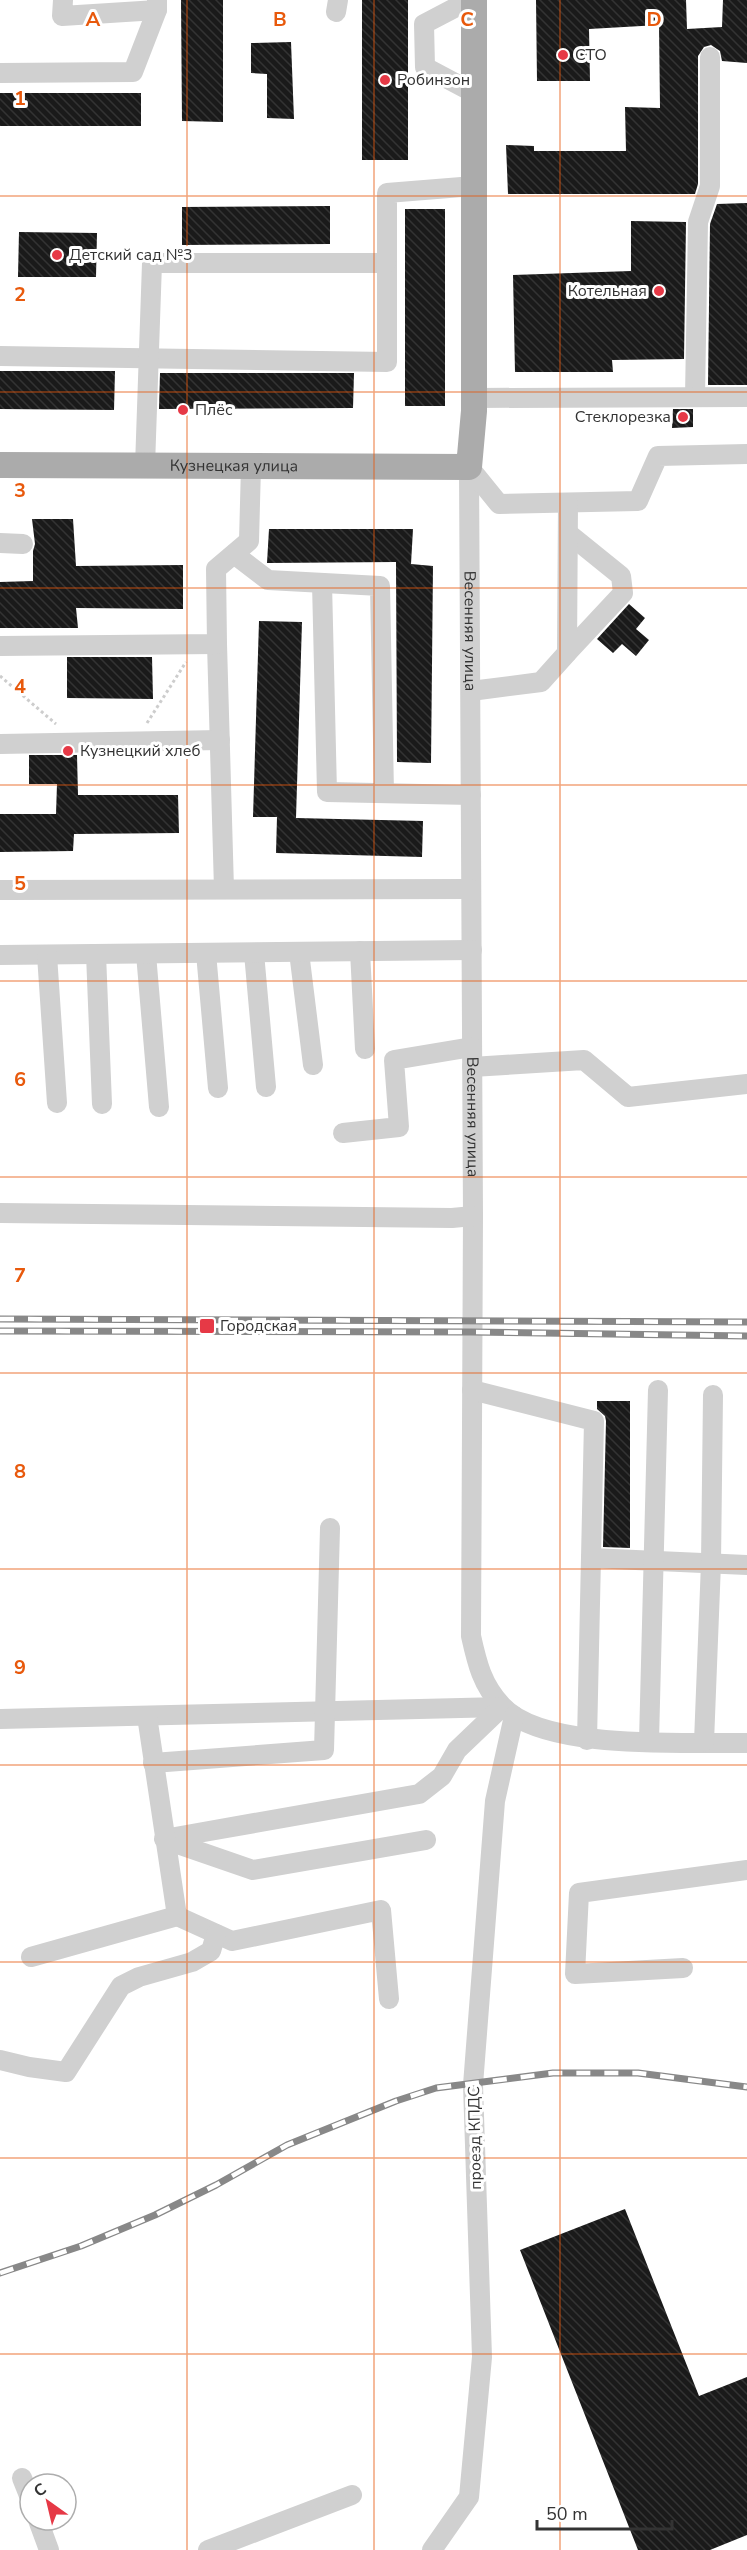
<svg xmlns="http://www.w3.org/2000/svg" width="747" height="2550" font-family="'Nunito Sans',sans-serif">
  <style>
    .building { fill: url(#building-back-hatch) }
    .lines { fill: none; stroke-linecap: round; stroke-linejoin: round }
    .path { stroke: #cdcdcd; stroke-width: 3; stroke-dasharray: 3 3; stroke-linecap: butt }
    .minor { stroke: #d0d0d0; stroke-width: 20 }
    .major { stroke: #ababab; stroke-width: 26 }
    .rail-casing { stroke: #888; stroke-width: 7 }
    .rail { stroke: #fff; stroke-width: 4.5; stroke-dasharray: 14; stroke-linecap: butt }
    .grid { fill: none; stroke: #e8590c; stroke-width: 1.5; stroke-opacity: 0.55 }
    .poi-dot { fill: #e63946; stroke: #fff; stroke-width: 2 }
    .labels { text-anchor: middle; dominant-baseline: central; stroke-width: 6; stroke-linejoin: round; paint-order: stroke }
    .poi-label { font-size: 16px; fill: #333; stroke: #fff; text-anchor: start }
    .street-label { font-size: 16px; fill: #333; stroke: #fff }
    .grid-label { font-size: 20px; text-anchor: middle; font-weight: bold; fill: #e8590c; stroke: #fff; stroke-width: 6; stroke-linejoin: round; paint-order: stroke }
  </style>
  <defs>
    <pattern id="building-back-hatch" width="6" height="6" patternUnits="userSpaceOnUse" patternTransform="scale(1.5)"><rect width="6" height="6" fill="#1a1a1a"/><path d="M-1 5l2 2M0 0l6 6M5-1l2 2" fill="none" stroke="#333"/></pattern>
  </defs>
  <rect width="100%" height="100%" fill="#fff"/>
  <!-- building -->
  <g class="building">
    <polygon points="181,0 223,0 223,122 182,121"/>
    <rect x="362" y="0" width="46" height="160"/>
    <polygon points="536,0 686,0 687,29 722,27 723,0 747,0 747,63 722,61 720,51 711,45 704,47 698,56 698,184 695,194 508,194 506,145 534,146 534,151 626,151 625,107 660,108 659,25 589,29 590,81 537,81"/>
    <polygon points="291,42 294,119 267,118 267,74 251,73 251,43"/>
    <rect x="0" y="93" width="141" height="33"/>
    <polygon points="747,203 747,385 708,385 710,224 717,204"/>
    <polygon points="330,206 330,244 182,245 182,207"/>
    <rect x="405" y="209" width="40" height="197"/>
    <polygon points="631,221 686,222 684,359 612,360 613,372 515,372 513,275 631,271"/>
    <polygon points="19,232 97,233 96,277 18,277"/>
    <polygon points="0,371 115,371 114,410 0,409"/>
    <polygon points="160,373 354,373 353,408 159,409"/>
    <polygon points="673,409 693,409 693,427 672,428"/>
    <polygon points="32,519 73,519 76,566 183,565 183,609 76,608 78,628 0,628 0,582 33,581 33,551 35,544"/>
    <polygon points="269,529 413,529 411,564 433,566 431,763 397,762 396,562 267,563"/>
    <polygon points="629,604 645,618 636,629 649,640 636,656 622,644 613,653 597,639"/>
    <polygon points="259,621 302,622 296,818 423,821 422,857 276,853 277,817 253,817"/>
    <polygon points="67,657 152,657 153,699 67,698"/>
    <polygon points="29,755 77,755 78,795 178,795 179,833 74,834 73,851 0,852 0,814 56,814 57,784 29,784"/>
    <polygon points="597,1401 630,1401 630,1548 603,1547 606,1421 605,1416 597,1409"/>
    <polygon points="625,2209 699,2396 747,2377 747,2535 710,2550 638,2550 520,2250"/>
  </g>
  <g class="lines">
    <!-- path -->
    <g class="path">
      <polyline points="0,676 56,724"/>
      <polyline points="147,723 186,662"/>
    </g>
    <!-- minor -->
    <g class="minor">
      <polyline points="63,0 62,16 157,10"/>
      <polyline points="470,0 424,24 425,67 474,93"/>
      <polyline points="336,12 338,0"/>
      <polyline points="0,73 133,72 157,10 157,0"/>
      <polyline points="0,356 387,362 387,193 474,186"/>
      <polyline points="695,397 698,222 710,186 710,57"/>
      <polyline points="474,398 747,397"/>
      <polyline points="145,466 152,263 386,263"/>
      <path id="s1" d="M469 467 473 1216 471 1636C477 1663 482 1685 502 1706 543 1751 687 1742 747 1743"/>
      <polyline points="469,467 499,504 638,501 658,456 747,454"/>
      <polyline points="0,543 23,544"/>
      <polyline points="234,554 268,580 380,586 384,793"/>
      <polyline points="322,583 327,792 471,795"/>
      <polyline points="217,644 224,889"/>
      <polyline points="0,646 217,644 216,569 249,541 251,466"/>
      <polyline points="567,653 623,593 621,576 569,534"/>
      <polyline points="471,691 541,682 567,653 568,503"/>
      <polyline points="0,744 220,740"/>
      <polyline points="0,890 471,889"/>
      <polyline points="360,951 365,1049"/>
      <polyline points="299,952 313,1065"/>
      <polyline points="206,953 218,1088"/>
      <polyline points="254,953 266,1087"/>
      <polyline points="96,954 102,1104"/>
      <polyline points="146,954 159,1107"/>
      <polyline points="0,955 472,950"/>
      <polyline points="47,955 57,1103"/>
      <polyline points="472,1067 584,1060 628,1097 747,1084"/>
      <polyline points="343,1133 399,1127 394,1060 472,1047"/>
      <polyline points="0,1213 452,1218 473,1216"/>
      <polyline points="472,1390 594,1421 587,1740"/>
      <polyline points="591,1558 747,1565"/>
      <polyline points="0,1719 502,1707"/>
      <polyline points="649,1741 658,1390"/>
      <polyline points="704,1742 711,1563 713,1395"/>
      <polyline points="153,1763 324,1750 330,1528"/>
      <polyline points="164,1839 419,1794 442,1776 457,1750 502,1707"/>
      <polyline points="166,1840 253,1870 426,1840"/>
      <polyline points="177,1916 232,1941 381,1910 389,1999"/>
      <polyline points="31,1957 177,1916 147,1716"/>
      <polyline points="683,1968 575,1974 579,1893 747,1870"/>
      <polyline points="0,2060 29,2067 66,2072 121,1986 139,1977 192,1962 211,1951 216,1934"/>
      <polyline points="22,2478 30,2498"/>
      <polyline points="38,2520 49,2550"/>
      <polyline points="208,2550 352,2495"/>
      <polyline points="432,2550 469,2497 482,2357 473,2085 495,1801 514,1716"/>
    </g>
    <!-- major -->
    <path class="major" id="s2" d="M0 465 469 467 474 411V0"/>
    <defs>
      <g id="rail">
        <polyline points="0,1319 747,1322"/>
        <polyline points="0,1331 471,1332 747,1336"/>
        <polyline points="0,2273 81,2246 155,2215 216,2185 287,2145 396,2101 436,2088 553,2073 638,2073 747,2087"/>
      </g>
    </defs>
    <!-- rail casing -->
    <use href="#rail" class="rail-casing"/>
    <!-- rail -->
    <use href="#rail" class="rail"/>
  </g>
  <!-- grid -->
  <path class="grid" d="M187 0V2550M374 0V2550M560 0V2550M0 196H747M0 392H747M0 588H747M0 785H747M0 981H747M0 1177H747M0 1373H747M0 1569H747M0 1765H747M0 1962H747M0 2158H747M0 2354H747"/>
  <!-- markers -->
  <g class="poi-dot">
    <circle cx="563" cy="55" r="6"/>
    <circle cx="385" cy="80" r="6"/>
    <circle cx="57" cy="255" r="6"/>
    <circle cx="659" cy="291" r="6"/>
    <circle cx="183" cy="410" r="6"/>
    <circle cx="683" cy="417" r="6"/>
    <circle cx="68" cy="751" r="6"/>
    <rect x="199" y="1318" width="16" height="16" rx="3"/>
  </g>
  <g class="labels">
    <!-- poi labels -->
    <g class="poi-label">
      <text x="575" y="55">СТО</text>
      <text x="397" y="80">Робинзон</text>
      <text x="69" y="255">Детский сад №3</text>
      <text x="647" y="291" text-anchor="end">Котельная</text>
      <text x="195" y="410">Плёс</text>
      <text x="671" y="417" text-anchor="end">Стеклорезка</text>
      <text x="80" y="751">Кузнецкий хлеб</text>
      <text x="220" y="1326">Городская</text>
    </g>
    <!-- street labels -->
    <g class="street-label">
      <text stroke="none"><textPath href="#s2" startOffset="234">Кузнецкая улица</textPath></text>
      <text stroke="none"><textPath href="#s1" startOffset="164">Весенняя улица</textPath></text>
      <text stroke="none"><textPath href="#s1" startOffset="650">Весенняя улица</textPath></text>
      <text transform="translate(475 2138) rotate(-91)">проезд КПДС</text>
    </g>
  </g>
  <g class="grid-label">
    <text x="93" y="26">A</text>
    <text x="280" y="26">B</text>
    <text x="467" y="26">C</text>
    <text x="654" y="26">D</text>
    <text x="20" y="105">1</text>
    <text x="20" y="301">2</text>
    <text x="20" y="497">3</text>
    <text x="20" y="693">4</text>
    <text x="20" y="890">5</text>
    <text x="20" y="1086">6</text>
    <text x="20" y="1282">7</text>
    <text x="20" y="1478">8</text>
    <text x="20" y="1674">9</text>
  </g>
  <!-- north arrow -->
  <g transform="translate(48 2502) rotate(326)"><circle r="28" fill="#ffffff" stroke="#adadad" stroke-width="1.5"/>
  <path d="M0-4.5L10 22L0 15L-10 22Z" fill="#e63946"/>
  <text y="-9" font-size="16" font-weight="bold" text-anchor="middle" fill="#333333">С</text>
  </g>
  <!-- scale -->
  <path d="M537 2520v9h135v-9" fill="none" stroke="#333333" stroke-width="3"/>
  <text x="546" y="2520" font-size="18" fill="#333333" stroke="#ffffff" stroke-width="4.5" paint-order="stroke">50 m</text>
</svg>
